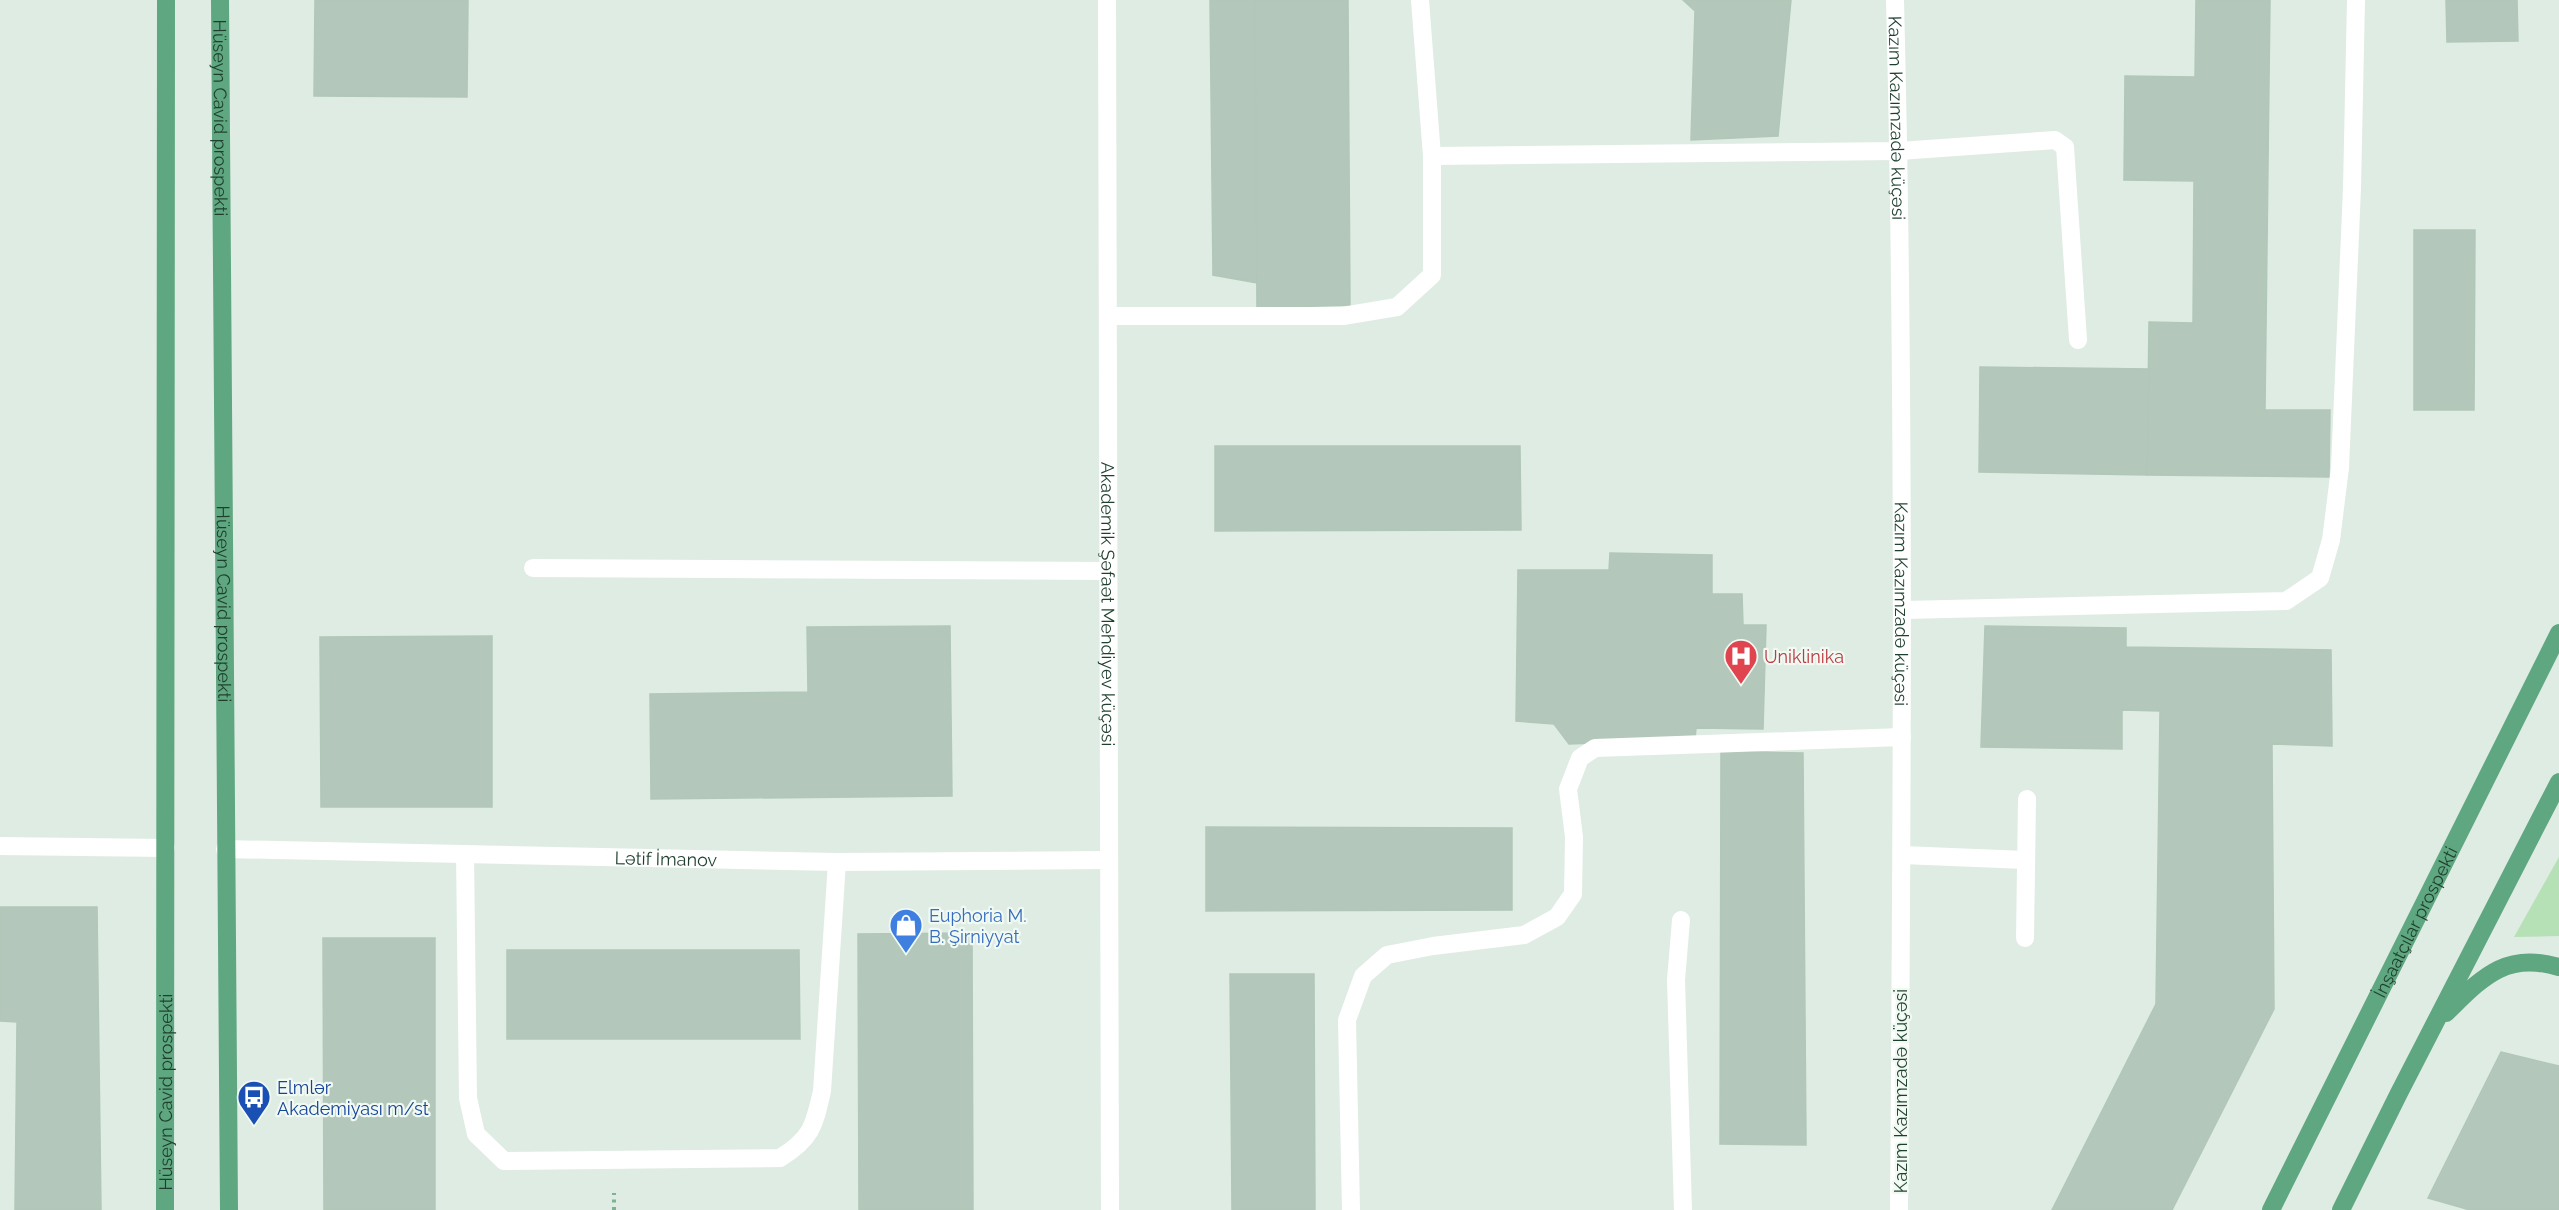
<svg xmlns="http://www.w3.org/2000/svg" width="2559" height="1210" font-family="Raleway,sans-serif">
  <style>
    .green { fill: #b6e0b6 }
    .building { fill: #b4c7bb; stroke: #b1c7b8; stroke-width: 1.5 }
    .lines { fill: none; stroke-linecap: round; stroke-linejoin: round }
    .path { stroke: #7cb492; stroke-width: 4; stroke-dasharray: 3 4.5; stroke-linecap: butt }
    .service { stroke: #fff; stroke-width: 18 }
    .minor { stroke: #fff; stroke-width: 18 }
    .tertiary { stroke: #fff; stroke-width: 18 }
    .primary { stroke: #5fa780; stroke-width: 18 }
    .labels { text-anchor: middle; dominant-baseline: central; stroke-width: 4.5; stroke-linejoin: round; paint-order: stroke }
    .street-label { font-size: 18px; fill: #1e3f2d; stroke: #f0f9f2 }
    .health-label { font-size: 18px; fill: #be3a42; stroke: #f0f9f2; text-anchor: start }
    .shop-label { font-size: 18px; fill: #366cbe; stroke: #f0f9f2; text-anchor: start }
    .transit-label { font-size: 18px; fill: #164399; stroke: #f0f9f2; text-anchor: start }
  </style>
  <rect width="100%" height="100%" fill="#dfece3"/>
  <!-- green -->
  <polygon class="green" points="2559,857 2559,936 2514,937"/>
  <!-- building -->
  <g class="building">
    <polygon points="315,0 468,0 467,97 314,96"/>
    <polygon points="1210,0 1255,0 1258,283 1213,275"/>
    <polygon points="1255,0 1348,0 1350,305 1257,308"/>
    <polygon points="1683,0 1791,0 1778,136 1691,140 1695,11"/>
    <polygon points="2196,0 2270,0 2265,410 2330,410 2329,477 2147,475 2149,322 2193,323 2194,181 2124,180 2125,76 2195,77"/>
    <polygon points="2446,0 2517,0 2518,41 2447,42"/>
    <polygon points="2414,230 2475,230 2474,410 2414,410"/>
    <polygon points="1980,367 2149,369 2147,475 1979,472"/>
    <polygon points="1215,446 1520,446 1521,530 1215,531"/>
    <polygon points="1610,553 1712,555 1712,594 1742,594 1743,625 1766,625 1763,729 1696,728 1695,739 1569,744 1554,724 1516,721 1518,570 1609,570"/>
    <polygon points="950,626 952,796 651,799 650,694 808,692 807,627"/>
    <polygon points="1985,626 2126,628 2126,647 2331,650 2332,746 2272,744 2274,1009 2172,1210 2052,1210 2156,1004 2160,711 2122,710 2122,749 1981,747"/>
    <polygon points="492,636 492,807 321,807 320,637"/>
    <polygon points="1721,751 1803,753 1806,1145 1720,1144"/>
    <polygon points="1206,827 1512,828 1512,910 1206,911"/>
    <polygon points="0,907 97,907 101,1210 15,1210 17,1022 0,1021"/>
    <polygon points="972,933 973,1210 859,1210 858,934"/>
    <polygon points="323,938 435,938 435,1210 324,1210"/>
    <polygon points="507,950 799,950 800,1039 507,1039"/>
    <polygon points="1230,974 1314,974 1315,1210 1232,1210"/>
    <polygon points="2501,1052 2559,1066 2559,1210 2470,1210 2428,1198"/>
  </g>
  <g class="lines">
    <!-- path -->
    <polyline class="path" points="614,1210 614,1193"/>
    <!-- service -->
    <g class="service">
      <polyline points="1432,156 1899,151 2055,140 2065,147 2078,340"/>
      <polyline points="1108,316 1343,316 1397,307 1432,275 1432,156 1420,0"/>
      <polyline points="533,568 1108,571"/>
      <polyline points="1903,610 2286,601 2320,578 2331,540 2340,468 2352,188 2356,0"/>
      <path d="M465 854 468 1098 476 1134 504 1161 780 1158C812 1138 814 1126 822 1091L837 862"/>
      <polyline points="1902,855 2026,860"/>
      <polyline points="1681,920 1676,980 1683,1210"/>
      <polyline points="2025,938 2027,799"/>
      <polyline points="1351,1210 1347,1020 1363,976 1387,955 1433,946 1524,935 1557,917 1573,894 1574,837 1568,789 1580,758 1595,748 1902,737"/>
    </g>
    <!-- minor -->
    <g class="minor">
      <path id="s1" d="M1895 0C1905 403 1902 807 1899 1210"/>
      <polyline points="0,846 166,848"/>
      <path id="s2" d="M225 849 837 862 1108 860"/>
    </g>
    <!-- tertiary -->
    <path class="tertiary" id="s3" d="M1107 0 1110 1210"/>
    <!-- primary -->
    <g class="primary">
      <path id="s4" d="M220 0 229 1210"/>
      <path d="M2446 1013C2482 978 2505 951 2559 967"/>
      <path id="s5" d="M165 1210 166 0"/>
      <path id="s6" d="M2271 1210 2559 633"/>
      <polyline points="2341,1210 2399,1093 2559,782"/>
    </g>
  </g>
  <!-- icons -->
  <defs>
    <symbol id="hospital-pin" viewBox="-11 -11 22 30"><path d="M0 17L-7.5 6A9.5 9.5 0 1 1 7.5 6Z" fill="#e0444e" stroke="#f0f9f2"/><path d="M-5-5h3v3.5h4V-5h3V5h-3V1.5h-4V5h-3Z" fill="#fff"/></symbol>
    <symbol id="shop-pin" viewBox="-11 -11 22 30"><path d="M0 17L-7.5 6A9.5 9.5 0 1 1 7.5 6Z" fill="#3f7fe0" stroke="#f0f9f2"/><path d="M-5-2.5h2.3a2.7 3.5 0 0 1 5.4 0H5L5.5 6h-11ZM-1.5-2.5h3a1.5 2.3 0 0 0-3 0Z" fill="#fff"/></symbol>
    <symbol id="bus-pin" viewBox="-11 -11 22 30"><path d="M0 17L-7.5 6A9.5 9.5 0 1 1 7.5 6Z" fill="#1a4fb4" stroke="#f0f9f2"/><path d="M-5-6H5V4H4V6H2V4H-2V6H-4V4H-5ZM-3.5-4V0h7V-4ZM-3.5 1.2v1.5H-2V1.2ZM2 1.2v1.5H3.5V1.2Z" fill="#fff"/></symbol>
  </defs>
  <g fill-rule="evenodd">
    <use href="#hospital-pin" x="1722" y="637" width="38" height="52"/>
    <use href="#shop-pin" x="887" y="906" width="38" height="52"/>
    <use href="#bus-pin" x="235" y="1078" width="38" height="52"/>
  </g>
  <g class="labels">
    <!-- street labels -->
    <g class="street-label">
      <text stroke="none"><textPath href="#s4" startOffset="118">Hüseyn Cavid prospekti</textPath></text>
      <text stroke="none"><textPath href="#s1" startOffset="118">Kazım Kazımzadə küçəsi</textPath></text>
      <text stroke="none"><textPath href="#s4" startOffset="604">Hüseyn Cavid prospekti</textPath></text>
      <text stroke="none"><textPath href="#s3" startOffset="604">Akademik Şəfaət Mehdiyev küçəsi</textPath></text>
      <text stroke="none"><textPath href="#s1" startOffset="604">Kazım Kazımzadə küçəsi</textPath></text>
      <text stroke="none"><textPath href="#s2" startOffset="441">Lətif İmanov</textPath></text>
      <text stroke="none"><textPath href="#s6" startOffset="322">İnşaatçılar prospekti</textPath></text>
      <text stroke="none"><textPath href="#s5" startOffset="118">Hüseyn Cavid prospekti</textPath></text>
      <text transform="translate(1900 1091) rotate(-90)">Kazım Kazımzadə küçəsi</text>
    </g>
    <!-- health labels -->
    <g class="health-label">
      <text x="1764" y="656">Uniklinika</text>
    </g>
    <!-- shop labels -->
    <g class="shop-label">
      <text x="929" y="915">Euphoria M.<tspan x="929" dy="21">B. Şirniyyat</tspan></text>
    </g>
    <!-- transit labels -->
    <g class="transit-label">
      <text x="277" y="1087">Elmlər<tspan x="277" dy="21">Akademiyası m/st</tspan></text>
    </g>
  </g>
</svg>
